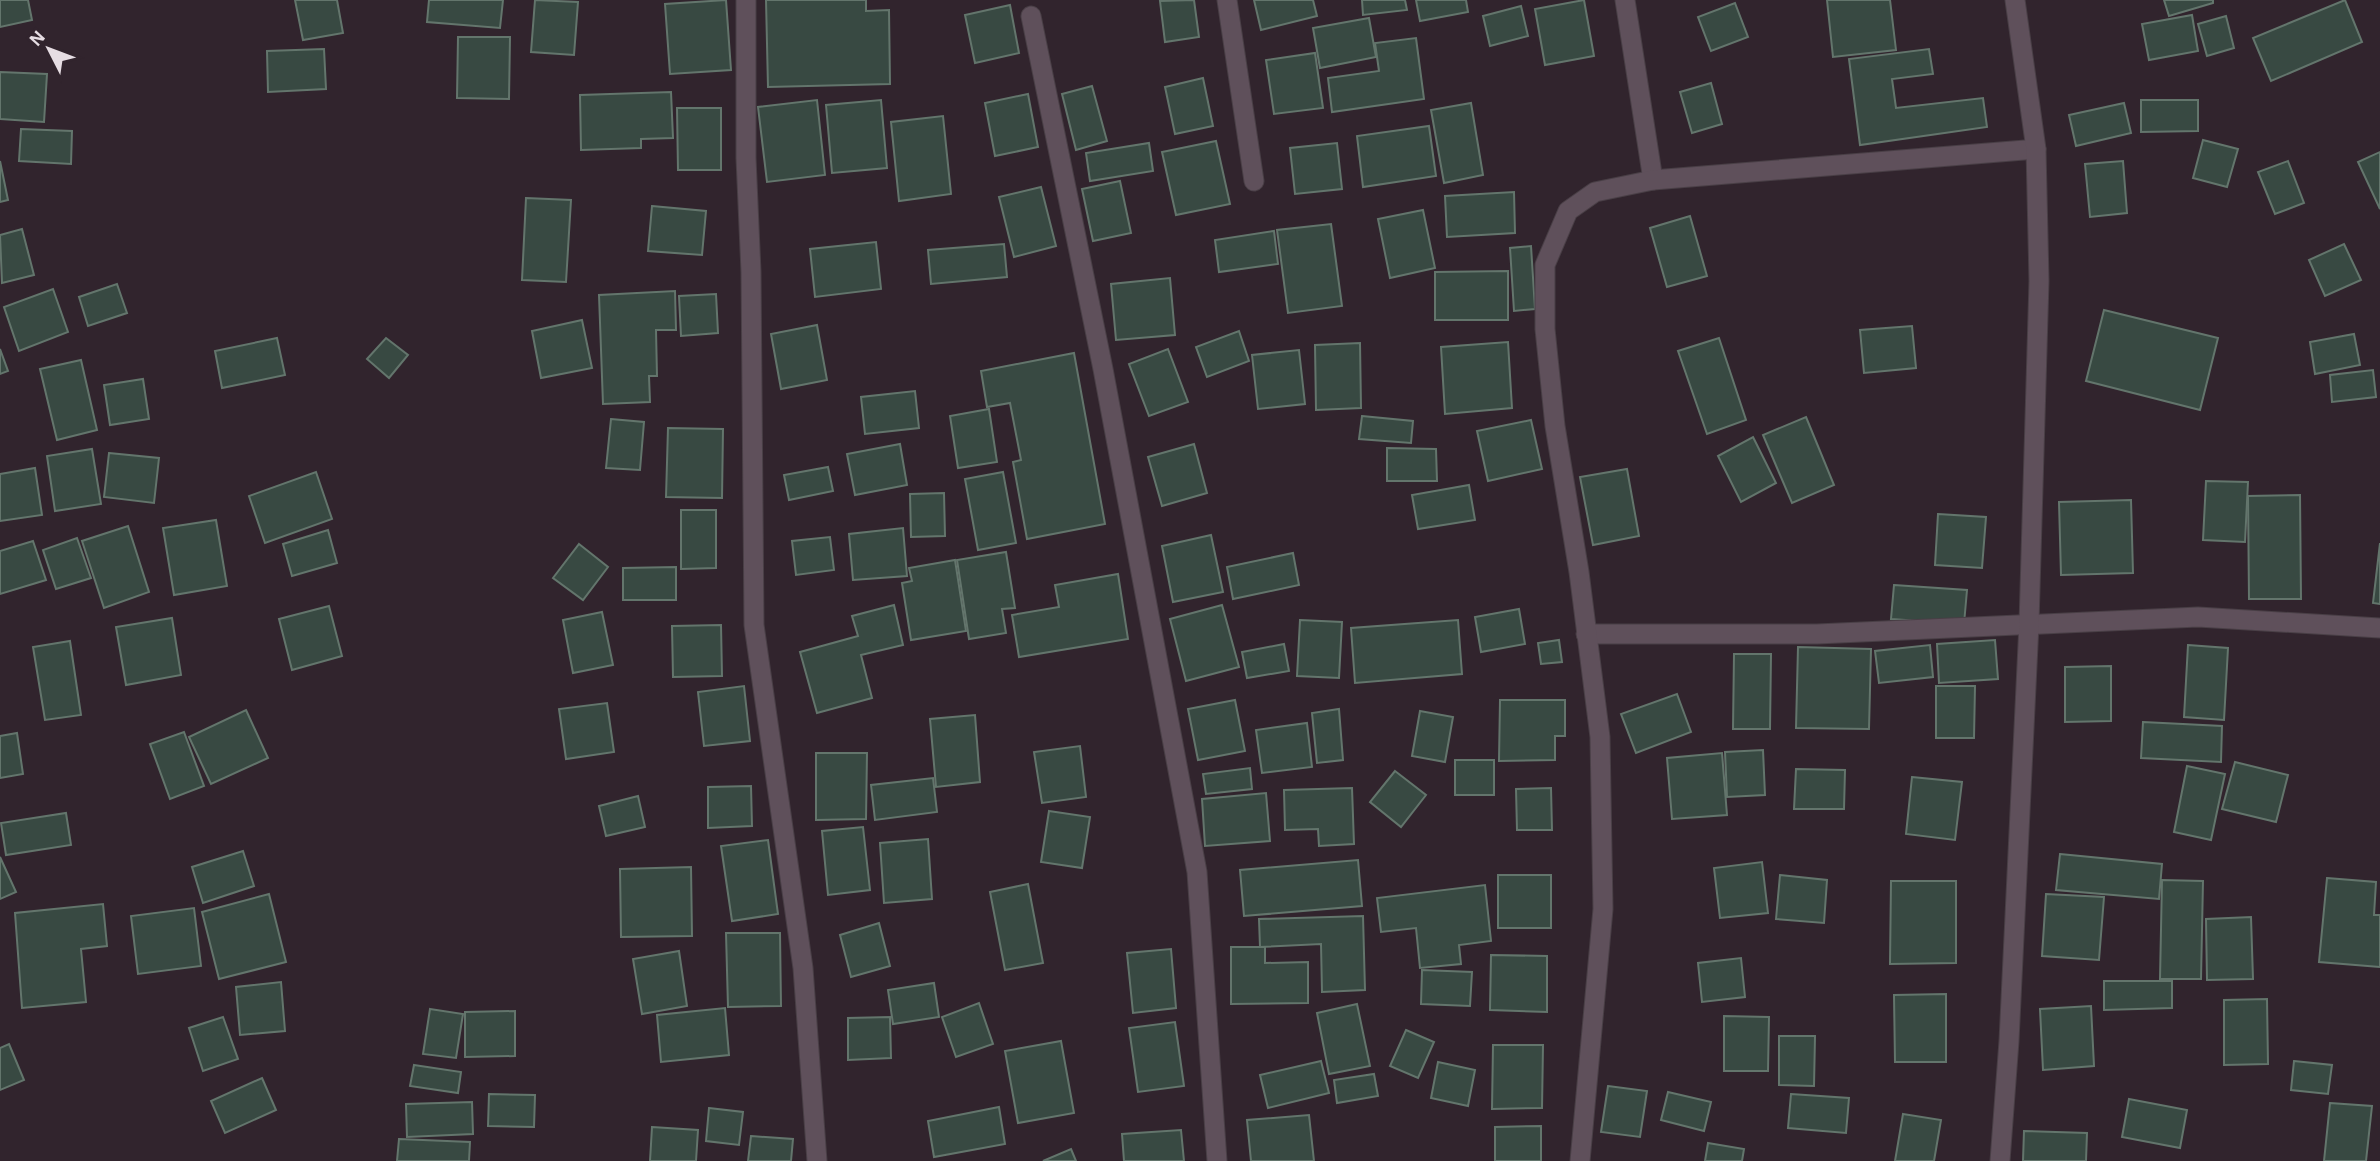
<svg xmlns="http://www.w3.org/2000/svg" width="2380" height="1161" font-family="'Alegreya Sans',sans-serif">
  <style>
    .building { fill: #384942; stroke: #63756c; stroke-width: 2 }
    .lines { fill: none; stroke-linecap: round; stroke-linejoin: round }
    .minor-casing { stroke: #493f46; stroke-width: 21 }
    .minor { stroke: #5f505b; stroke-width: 19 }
  </style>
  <rect width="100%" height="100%" fill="#31242d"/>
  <!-- building -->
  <g class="building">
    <polygon points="0,0 28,0 32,20 0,27"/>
    <polygon points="295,0 337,0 343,33 303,40"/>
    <polygon points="429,0 503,0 500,28 427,22"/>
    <polygon points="535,0 578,2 574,55 531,52"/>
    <polygon points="726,0 731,70 670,74 665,4"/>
    <polygon points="766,0 866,0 866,11 889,10 890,84 768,87"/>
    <polygon points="1194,0 1199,37 1165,42 1160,1"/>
    <polygon points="1254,0 1313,0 1317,16 1261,30"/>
    <polygon points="1362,0 1405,0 1407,10 1363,15"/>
    <polygon points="1416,0 1466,0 1468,12 1420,21"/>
    <polygon points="1584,0 1594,56 1545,65 1535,9"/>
    <polygon points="1827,0 1890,0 1896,50 1833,57"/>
    <polygon points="2164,0 2213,0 2213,3 2169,16"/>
    <polygon points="2345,0 2362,42 2271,81 2253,38"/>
    <polygon points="1735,3 1748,37 1711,51 1698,17"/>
    <polygon points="1010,5 1019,53 975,63 965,15"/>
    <polygon points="1521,6 1528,36 1490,46 1483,16"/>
    <polygon points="2192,15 2198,51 2149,60 2142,24"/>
    <polygon points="2226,16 2234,48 2207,56 2198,24"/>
    <polygon points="1369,18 1376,57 1320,68 1313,28"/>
    <polygon points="458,37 510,37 509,99 457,98"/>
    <polygon points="1416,38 1424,99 1332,112 1328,78 1379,71 1375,43"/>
    <polygon points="324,49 326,89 268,92 267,51"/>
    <polygon points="1929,49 1933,74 1892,79 1896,108 1983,98 1987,127 1860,145 1849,59"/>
    <polygon points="1315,53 1323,108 1274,114 1266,60"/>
    <polygon points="0,72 47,74 44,122 0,119"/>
    <polygon points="1203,78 1213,126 1175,134 1165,87"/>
    <polygon points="1711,83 1722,124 1692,133 1680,92"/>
    <polygon points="1092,86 1107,141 1076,150 1062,94"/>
    <polygon points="671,92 673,138 641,139 641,148 581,150 580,95"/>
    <polygon points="1028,94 1038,147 995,156 985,103"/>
    <polygon points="817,100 825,175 767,182 758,107"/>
    <polygon points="881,100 887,168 832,173 826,105"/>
    <polygon points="2141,100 2198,100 2198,131 2141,132"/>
    <polygon points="1471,103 1483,175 1444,183 1431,110"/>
    <polygon points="2124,103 2131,133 2076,146 2069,115"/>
    <polygon points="677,108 721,108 721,170 678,170"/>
    <polygon points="943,116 951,194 899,201 891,122"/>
    <polygon points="1429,126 1436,176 1363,187 1357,136"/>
    <polygon points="21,129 72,131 71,164 19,161"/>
    <polygon points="2203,140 2238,149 2227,187 2193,178"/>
    <polygon points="1216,141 1230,204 1176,215 1162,152"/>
    <polygon points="1149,143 1153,171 1090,181 1086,153"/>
    <polygon points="1337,143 1342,189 1295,194 1290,148"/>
    <polygon points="2380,152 2380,209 2358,162"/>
    <polygon points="0,161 8,200 0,202"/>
    <polygon points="2123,161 2127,213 2090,217 2085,164"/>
    <polygon points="2288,161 2304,203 2275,214 2258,172"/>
    <polygon points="1120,181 1131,233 1093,241 1082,189"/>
    <polygon points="1041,187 1056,246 1014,257 999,197"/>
    <polygon points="1514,192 1515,233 1447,237 1445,196"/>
    <polygon points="526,198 571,200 566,282 522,280"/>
    <polygon points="652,206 706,211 702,255 648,251"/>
    <polygon points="1423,210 1435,268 1390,278 1378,219"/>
    <polygon points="1690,216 1707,276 1667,287 1650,228"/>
    <polygon points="1331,224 1342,306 1288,313 1277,230"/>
    <polygon points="22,229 34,275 2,283 0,235"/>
    <polygon points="1274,231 1278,264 1219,272 1215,240"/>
    <polygon points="876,242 881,289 815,297 810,249"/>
    <polygon points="1004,244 1007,277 931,284 928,250"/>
    <polygon points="2344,244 2361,280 2325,296 2309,260"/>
    <polygon points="1531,246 1535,309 1514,311 1510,248"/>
    <polygon points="1508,271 1508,320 1435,320 1435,272"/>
    <polygon points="1170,278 1175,335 1116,340 1111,284"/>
    <polygon points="117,284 127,313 88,326 79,297"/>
    <polygon points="53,289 68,332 19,351 4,307"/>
    <polygon points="675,291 676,330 656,330 657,376 649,376 650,402 603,404 599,295"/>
    <polygon points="716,294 718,333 681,336 679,296"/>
    <polygon points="2104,310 2218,338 2200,410 2086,381"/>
    <polygon points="582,320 592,368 541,378 532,331"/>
    <polygon points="817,325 827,380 781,389 771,334"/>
    <polygon points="1912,326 1916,368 1864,373 1860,330"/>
    <polygon points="1239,331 1249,361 1207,377 1196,347"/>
    <polygon points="2354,334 2360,365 2315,374 2310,342"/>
    <polygon points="277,338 285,375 222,388 215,351"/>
    <polygon points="386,338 408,355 389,378 367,359"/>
    <polygon points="1719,338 1746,420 1707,434 1678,351"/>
    <polygon points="1508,342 1512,408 1445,414 1441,347"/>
    <polygon points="1360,343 1361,408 1316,410 1315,345"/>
    <polygon points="0,349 8,371 0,374"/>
    <polygon points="1168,349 1188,402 1149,416 1129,364"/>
    <polygon points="1299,350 1305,404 1258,409 1252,355"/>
    <polygon points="1074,353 1105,524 1027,539 1013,462 1021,460 1010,403 987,407 981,371"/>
    <polygon points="81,360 97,430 57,440 40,369"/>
    <polygon points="2373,370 2376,397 2332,402 2330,375"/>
    <polygon points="143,379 149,419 110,425 104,385"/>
    <polygon points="915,391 919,428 865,434 861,397"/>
    <polygon points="989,409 997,462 958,468 950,416"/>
    <polygon points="1362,416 1413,421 1411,443 1359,439"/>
    <polygon points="1806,417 1834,485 1792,503 1763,435"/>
    <polygon points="611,419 644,422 640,470 606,468"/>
    <polygon points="1531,420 1542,469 1488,481 1477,431"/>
    <polygon points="668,428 723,429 722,498 666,497"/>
    <polygon points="1753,437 1776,483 1741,502 1718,456"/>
    <polygon points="900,444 907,485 855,495 847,454"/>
    <polygon points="1194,444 1207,493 1162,506 1148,457"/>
    <polygon points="1387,448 1436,449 1437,481 1387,481"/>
    <polygon points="92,449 101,504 55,511 47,456"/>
    <polygon points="109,453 159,458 154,503 104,497"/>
    <polygon points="828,467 833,491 789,500 784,475"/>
    <polygon points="35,468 42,515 0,521 0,474"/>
    <polygon points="1627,469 1639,536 1593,545 1580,477"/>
    <polygon points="316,472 332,519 265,543 249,496"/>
    <polygon points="1003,472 1016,543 978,550 965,479"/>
    <polygon points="2206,481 2248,482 2245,542 2203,540"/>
    <polygon points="1469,485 1475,520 1418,529 1412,495"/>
    <polygon points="944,493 945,536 911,537 910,494"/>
    <polygon points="2300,495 2301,599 2249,599 2248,496"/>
    <polygon points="2131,500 2133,573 2061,575 2059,502"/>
    <polygon points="681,510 716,510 716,568 681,569"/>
    <polygon points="1938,514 1986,517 1982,568 1935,565"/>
    <polygon points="216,520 227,586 174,595 163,528"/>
    <polygon points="128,526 149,592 104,608 82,541"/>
    <polygon points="903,528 907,576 853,580 849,534"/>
    <polygon points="328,530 337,563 292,576 283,544"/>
    <polygon points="1211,535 1223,592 1173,602 1162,546"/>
    <polygon points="830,537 834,570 796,575 792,541"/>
    <polygon points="77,538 91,578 56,589 43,550"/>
    <polygon points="33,541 46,580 0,594 0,551"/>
    <polygon points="2380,543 2380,604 2373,603"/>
    <polygon points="579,544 608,567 583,600 553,578"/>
    <polygon points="1006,552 1015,608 1002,609 1006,633 969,639 957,560"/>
    <polygon points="1293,553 1299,585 1233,599 1227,567"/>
    <polygon points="955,560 966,631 911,640 902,583 912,581 909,568"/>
    <polygon points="676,567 676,600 623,600 623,568"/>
    <polygon points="1118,574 1128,639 1019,657 1012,615 1059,607 1055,585"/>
    <polygon points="1894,585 1967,590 1964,624 1891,619"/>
    <polygon points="894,605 903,645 861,655 872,698 817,713 800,652 858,636 852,616"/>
    <polygon points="1222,605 1239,667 1186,681 1170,619"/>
    <polygon points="329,606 342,656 292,670 279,619"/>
    <polygon points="1519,609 1525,644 1481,652 1475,617"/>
    <polygon points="602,612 613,665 573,673 563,620"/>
    <polygon points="172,618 181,675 126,685 116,627"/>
    <polygon points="1300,620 1342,622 1339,678 1297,676"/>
    <polygon points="1458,620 1462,674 1355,683 1351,628"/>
    <polygon points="721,625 722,676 673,677 672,626"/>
    <polygon points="1559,640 1562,662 1541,664 1538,643"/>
    <polygon points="1995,640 1998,679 1939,683 1937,644"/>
    <polygon points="70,641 81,715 45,720 33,647"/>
    <polygon points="1284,644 1289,671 1247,678 1242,652"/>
    <polygon points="1930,645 1933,677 1879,683 1875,651"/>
    <polygon points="2188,645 2228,648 2224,720 2184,717"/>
    <polygon points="1798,647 1871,649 1869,729 1796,728"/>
    <polygon points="1734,654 1771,654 1770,729 1733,729"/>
    <polygon points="2111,666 2111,721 2065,722 2065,667"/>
    <polygon points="744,686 750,741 704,746 698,692"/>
    <polygon points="1936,686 1975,686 1974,738 1936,738"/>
    <polygon points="1677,694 1691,732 1636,753 1621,714"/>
    <polygon points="1235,700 1245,751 1198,760 1188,709"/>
    <polygon points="1500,700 1565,700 1565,736 1555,736 1555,760 1499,761"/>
    <polygon points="607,703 614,752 566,759 559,709"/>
    <polygon points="1339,709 1343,760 1317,763 1312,713"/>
    <polygon points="246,710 268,758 211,784 189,737"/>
    <polygon points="1420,711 1453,717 1445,762 1412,756"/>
    <polygon points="975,715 980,782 936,787 930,719"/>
    <polygon points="2143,722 2222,726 2221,762 2141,758"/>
    <polygon points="1307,723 1312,767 1262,773 1256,730"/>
    <polygon points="184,732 204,786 170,799 150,744"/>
    <polygon points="17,733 23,774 0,778 0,736"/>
    <polygon points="1080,746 1086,797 1042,803 1034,752"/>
    <polygon points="1763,750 1765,795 1727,797 1725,752"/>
    <polygon points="816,753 867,753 866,819 816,820"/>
    <polygon points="1722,753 1727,815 1672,819 1667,758"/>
    <rect x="1455" y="760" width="39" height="35"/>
    <polygon points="2235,762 2288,775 2276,822 2222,809"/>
    <polygon points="2187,766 2225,774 2211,840 2174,832"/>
    <polygon points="1250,768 1252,789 1206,794 1203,774"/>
    <polygon points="1796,769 1845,770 1844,809 1794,809"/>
    <polygon points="1395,771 1426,795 1401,827 1370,802"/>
    <polygon points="1912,777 1962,782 1955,840 1906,834"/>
    <polygon points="933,778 937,812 875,820 871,785"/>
    <polygon points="751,786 752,826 708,828 708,787"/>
    <polygon points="1352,788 1354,844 1319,846 1318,829 1285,830 1284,790"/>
    <polygon points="1551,788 1552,830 1517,830 1516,789"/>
    <polygon points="1266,793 1270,841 1205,846 1202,799"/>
    <polygon points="638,796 645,827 606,836 599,806"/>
    <polygon points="1049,811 1090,817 1082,868 1041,862"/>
    <polygon points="66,813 71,845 6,855 1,823"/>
    <polygon points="863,827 870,890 828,895 822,831"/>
    <polygon points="928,839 932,899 884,903 880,843"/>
    <polygon points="768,840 778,914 732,921 721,846"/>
    <polygon points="243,851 254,886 203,903 192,867"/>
    <polygon points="2060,854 2162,864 2159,899 2056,890"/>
    <polygon points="0,857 16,892 0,899"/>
    <polygon points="1358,860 1362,906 1244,916 1240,870"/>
    <polygon points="1762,862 1768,913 1720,918 1714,868"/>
    <polygon points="691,867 692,936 621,937 620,869"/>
    <rect x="1498" y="875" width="53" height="53"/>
    <polygon points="1780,875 1827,880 1824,923 1776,919"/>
    <polygon points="2327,878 2376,882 2374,915 2380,915 2380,967 2319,962"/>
    <polygon points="2162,880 2203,881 2201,979 2160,979"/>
    <polygon points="1891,881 1956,881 1956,963 1890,964"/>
    <polygon points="1028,884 1043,963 1005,970 990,892"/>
    <polygon points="1485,885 1491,941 1459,945 1461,964 1420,968 1416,928 1381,932 1377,898"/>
    <polygon points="269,894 286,962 219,979 202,912"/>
    <polygon points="2046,894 2104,897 2099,960 2042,956"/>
    <polygon points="103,904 107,946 81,949 86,1002 22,1008 15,913"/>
    <polygon points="194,908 201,966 138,974 131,916"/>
    <polygon points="1363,916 1365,990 1322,992 1321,944 1260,947 1259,919"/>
    <polygon points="2251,917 2253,979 2207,980 2206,919"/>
    <polygon points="879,923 890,966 851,977 840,935"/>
    <polygon points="726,933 780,933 781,1006 728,1007"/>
    <polygon points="1231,947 1265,947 1265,963 1308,962 1308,1003 1231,1004"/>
    <polygon points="1171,949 1176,1008 1133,1013 1127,953"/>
    <polygon points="679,951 687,1006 642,1014 633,959"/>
    <polygon points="1491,955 1547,956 1547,1012 1490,1010"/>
    <polygon points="1741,958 1745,997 1702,1002 1698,963"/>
    <polygon points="1422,970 1472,972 1470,1006 1421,1004"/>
    <polygon points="2104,981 2172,981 2172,1008 2104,1010"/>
    <polygon points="281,982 285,1031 240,1035 236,987"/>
    <polygon points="934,983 939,1017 893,1024 888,990"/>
    <polygon points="1946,994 1946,1062 1895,1062 1894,995"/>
    <polygon points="2267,999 2268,1064 2224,1065 2224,1000"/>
    <polygon points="979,1003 993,1044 956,1057 942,1017"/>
    <polygon points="1357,1004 1370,1066 1329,1074 1317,1013"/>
    <polygon points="2091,1006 2094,1066 2043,1070 2040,1009"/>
    <polygon points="725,1008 729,1055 661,1062 657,1015"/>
    <polygon points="430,1009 463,1014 456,1058 423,1054"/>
    <polygon points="515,1011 515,1056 465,1057 465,1012"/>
    <polygon points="1724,1016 1769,1017 1768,1071 1724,1071"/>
    <polygon points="223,1017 238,1059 203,1071 189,1028"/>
    <polygon points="890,1017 891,1058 848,1060 848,1018"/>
    <polygon points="1175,1022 1184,1086 1138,1092 1129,1028"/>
    <polygon points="1406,1030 1434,1042 1418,1078 1390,1066"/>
    <polygon points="1779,1036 1815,1036 1814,1086 1779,1085"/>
    <polygon points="1061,1041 1074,1113 1018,1123 1005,1051"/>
    <polygon points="9,1044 24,1080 0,1090 0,1048"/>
    <polygon points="1493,1045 1543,1045 1542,1108 1492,1109"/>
    <polygon points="1321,1061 1329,1093 1268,1108 1260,1075"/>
    <polygon points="2294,1061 2332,1065 2328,1094 2291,1090"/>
    <polygon points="1438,1062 1475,1070 1468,1106 1431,1098"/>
    <polygon points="414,1065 461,1072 458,1093 410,1086"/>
    <polygon points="1374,1074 1378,1096 1337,1103 1334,1080"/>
    <polygon points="262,1078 276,1110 225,1133 211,1101"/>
    <polygon points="1608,1086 1647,1091 1640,1137 1601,1132"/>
    <polygon points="1668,1092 1711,1102 1704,1131 1661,1120"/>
    <polygon points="489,1094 535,1095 534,1127 488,1126"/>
    <polygon points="1791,1094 1849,1098 1846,1133 1788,1128"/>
    <polygon points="2129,1099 2187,1110 2180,1148 2122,1137"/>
    <polygon points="472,1102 473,1134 407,1137 406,1104"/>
    <polygon points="2330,1103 2372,1106 2366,1161 2324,1161"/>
    <polygon points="999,1107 1005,1144 934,1157 928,1121"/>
    <polygon points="709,1108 743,1112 739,1145 706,1141"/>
    <polygon points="1903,1114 1941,1120 1934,1161 1895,1161"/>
    <polygon points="1309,1115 1314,1161 1251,1161 1247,1120"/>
    <polygon points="1541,1126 1541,1161 1495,1161 1495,1127"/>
    <polygon points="652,1127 698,1130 696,1161 650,1161"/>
    <polygon points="1181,1130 1184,1161 1124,1161 1122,1134"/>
    <polygon points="2024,1131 2087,1133 2086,1161 2023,1161"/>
    <polygon points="751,1136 793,1139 791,1161 748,1161"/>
    <polygon points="399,1139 470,1142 469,1161 397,1161"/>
    <polygon points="1708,1143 1744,1149 1742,1161 1705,1161"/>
    <polygon points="1071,1149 1076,1161 1043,1161"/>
  </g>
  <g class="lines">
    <defs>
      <g id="minor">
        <polyline points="746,0 746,158 751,272 754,625 803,968 817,1161"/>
        <polyline points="1227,0 1254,181"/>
        <polyline points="1625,0 1653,180"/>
        <polyline points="1031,16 1103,369 1197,872 1217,1161"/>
        <polyline points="1586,634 1817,634 2198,617 2380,628"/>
        <polyline points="1580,1161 1603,909 1600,737 1579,572 1555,426 1545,329 1545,265 1568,211 1595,192 1653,180 2036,149"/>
        <polyline points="2000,1161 2009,1041 2029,624 2039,281 2036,149 2015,0"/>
      </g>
    </defs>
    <!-- minor casing -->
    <use href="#minor" class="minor-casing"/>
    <!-- minor -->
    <use href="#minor" class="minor"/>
  </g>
  <!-- north arrow -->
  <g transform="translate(49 49) rotate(312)" stroke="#31242d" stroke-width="5" paint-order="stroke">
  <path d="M0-5L12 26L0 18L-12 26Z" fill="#e6dde3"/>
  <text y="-10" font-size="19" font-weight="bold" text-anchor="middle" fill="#e6dde3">N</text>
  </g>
</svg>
